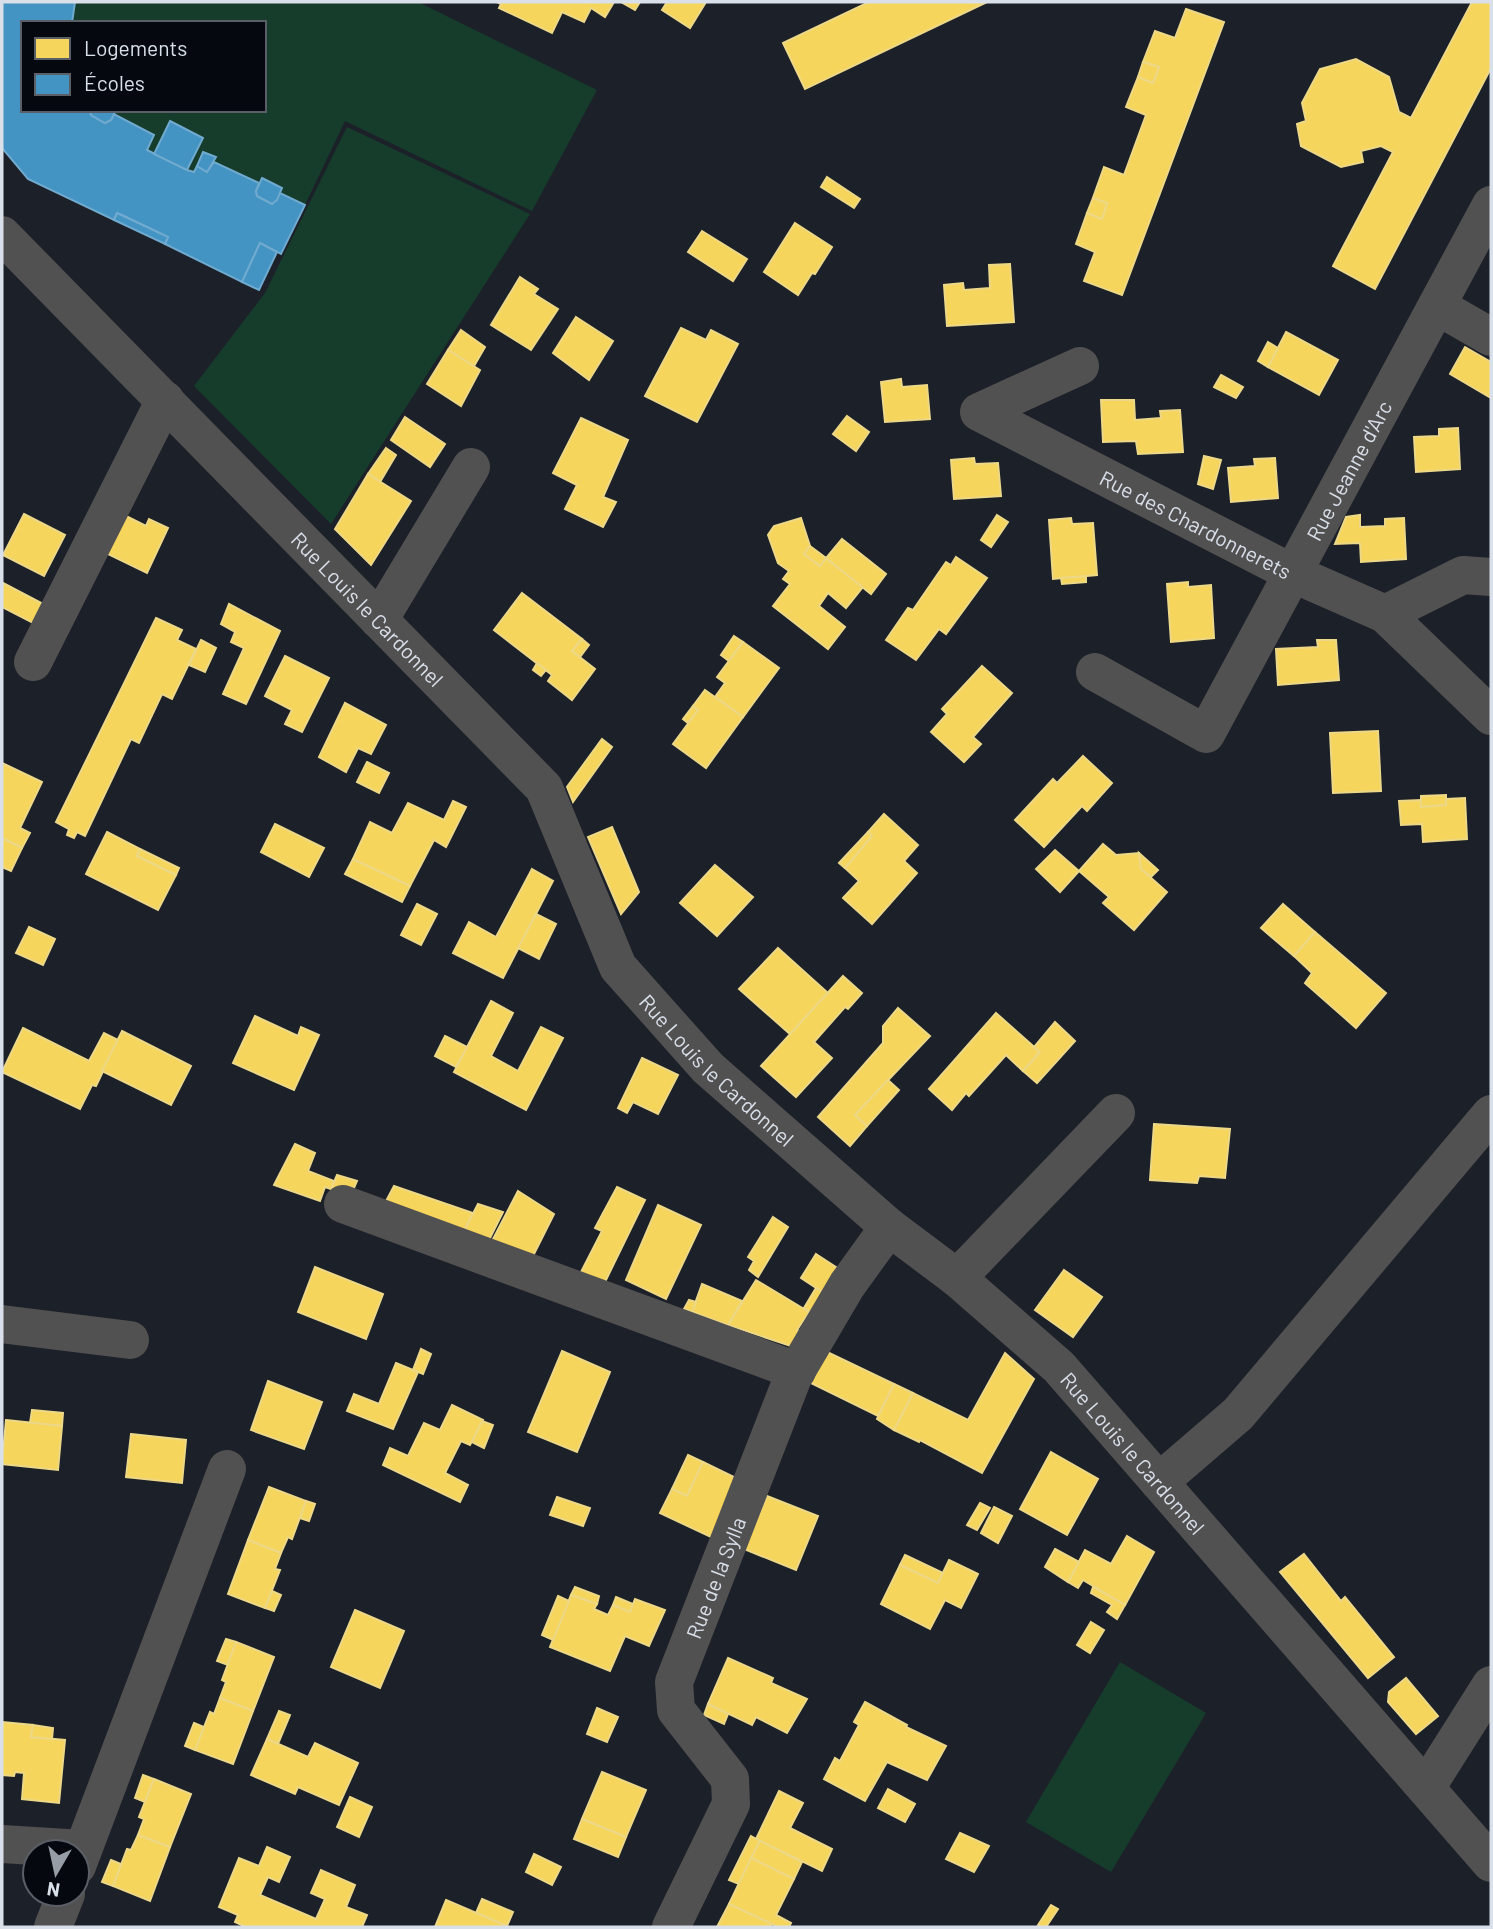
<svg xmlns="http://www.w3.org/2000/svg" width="1493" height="1929" font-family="Barlow,sans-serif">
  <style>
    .green { fill: #163d2c }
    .homes { fill: #f6d55c; stroke: #edd887; stroke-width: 2 }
    .schools { fill: #4393c3; stroke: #70aacf; stroke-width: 2 }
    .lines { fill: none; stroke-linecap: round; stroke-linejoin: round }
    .street { stroke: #525152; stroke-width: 38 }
    .labels { text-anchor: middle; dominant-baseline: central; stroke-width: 7; stroke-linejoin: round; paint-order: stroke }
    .street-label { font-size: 21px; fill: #d9e0ea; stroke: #05090f }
  </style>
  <rect width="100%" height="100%" fill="#1c2028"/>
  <!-- green -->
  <g class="green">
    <polygon points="75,2 418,2 597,90 532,211 345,121 305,205 280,193 282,188 262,179 259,183 214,162 215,157 204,152 194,172 187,170 202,138 154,154 147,150 154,134 114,114 116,110 264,110 264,23 72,23"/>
    <polygon points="347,127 530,214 331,524 194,386 265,293"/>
    <polygon points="1120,1662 1206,1713 1111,1872 1026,1822"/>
  </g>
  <!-- homes -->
  <g class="homes">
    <polygon points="497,2 614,2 605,17 591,8 584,22 562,12 552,33 499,8 501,4"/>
    <polygon points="621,2 640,2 635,10"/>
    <polygon points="667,2 706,2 690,28 662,10"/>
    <polygon points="869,2 987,2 805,89 783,43"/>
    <polygon points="1472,2 1491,2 1491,68 1375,289 1333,266 1393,152 1381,146 1361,151 1363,162 1341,167 1301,146 1297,124 1306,121 1302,103 1320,69 1356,59 1389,77 1399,112 1411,118"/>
    <polygon points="1186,9 1224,22 1122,295 1084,281 1095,252 1076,244 1087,213 1102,219 1107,203 1093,198 1104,167 1124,175 1146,115 1126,107 1138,77 1153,83 1159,67 1143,62 1155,31 1175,38"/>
    <polygon points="1143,62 1159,67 1153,83 1138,77"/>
    <polygon points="827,177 860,199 854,208 821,187"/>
    <polygon points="1093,198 1107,203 1102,219 1087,213"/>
    <polygon points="795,223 832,247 815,274 812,273 798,295 764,272"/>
    <polygon points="702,231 747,259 733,281 688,252"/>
    <polygon points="1010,264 1014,322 947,326 944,285 963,283 964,290 990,288 989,265"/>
    <polygon points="520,277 538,289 534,294 558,309 531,350 491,325"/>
    <polygon points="576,317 613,341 589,380 553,353"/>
    <polygon points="681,328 706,340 711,330 738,344 697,422 645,396"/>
    <polygon points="461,330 485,347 474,366 448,350"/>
    <polygon points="1286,332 1338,360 1319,395 1268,367"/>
    <polygon points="1268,342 1278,348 1268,367 1258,361"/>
    <polygon points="1465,347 1491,362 1491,398 1450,374"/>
    <polygon points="448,350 480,370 461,406 427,384"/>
    <polygon points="1221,375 1243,387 1236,398 1214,387"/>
    <polygon points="901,379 902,387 927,385 930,419 885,422 881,382"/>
    <polygon points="1101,400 1134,400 1135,420 1161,418 1160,411 1180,410 1183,452 1138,454 1136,441 1103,442"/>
    <polygon points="847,416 869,432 856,451 833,434"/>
    <polygon points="405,417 445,444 430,467 391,440"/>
    <polygon points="581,418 628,440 603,497 616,502 603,527 565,509 577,485 553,473"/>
    <polygon points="1458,428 1460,469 1416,472 1414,437 1439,436 1439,429"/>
    <polygon points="386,448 396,455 380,482 368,474"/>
    <polygon points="1204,456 1221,460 1213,489 1198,484"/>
    <polygon points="974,458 975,464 998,463 1001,496 954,499 951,460"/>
    <polygon points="1275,458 1278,498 1231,502 1228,468 1255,466 1254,459"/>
    <polygon points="368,474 411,501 371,565 335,529"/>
    <polygon points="24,514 65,535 44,576 3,555"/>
    <polygon points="124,515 146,526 149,519 168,528 147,573 106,553"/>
    <polygon points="997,515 1008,522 991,547 981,540"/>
    <polygon points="1360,515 1360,527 1385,526 1385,519 1404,518 1406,559 1361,562 1360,543 1335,544 1346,517"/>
    <polygon points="801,518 810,546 804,554 820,566 826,558 863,587 846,608 828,593 819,606 845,627 828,649 773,606 790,584 783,579 789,571 778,563 768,535 774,526"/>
    <polygon points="1071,518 1072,524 1093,523 1097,575 1053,579 1049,520"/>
    <polygon points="842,539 886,574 871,594 826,558"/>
    <polygon points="810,546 826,558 820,566 804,554"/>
    <polygon points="956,557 987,578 946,634 939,629 916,660 886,640 908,608 913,610 946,562 951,565"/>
    <polygon points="1086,576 1086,582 1062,584 1061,578"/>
    <polygon points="1188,582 1188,587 1211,585 1214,638 1171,642 1167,584"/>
    <polygon points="3,583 45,605 35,624 2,607"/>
    <polygon points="522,593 582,639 572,651 595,669 572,700 548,681 552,675 494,630"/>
    <polygon points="229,604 280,631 246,704 223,694 244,648 231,642 235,632 221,624"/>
    <polygon points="156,618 182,630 177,640 196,649 172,699 162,694 139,743 131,739 85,836 77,832 74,838 67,835 69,829 56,822"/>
    <polygon points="734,636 743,642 729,661 721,655"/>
    <polygon points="582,639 589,645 580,657 572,651"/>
    <polygon points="201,640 216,648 205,672 189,665"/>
    <polygon points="1317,640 1336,640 1339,680 1278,685 1276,649 1318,647"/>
    <polygon points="743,642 779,668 743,717 715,697 725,683 717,677"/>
    <polygon points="285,656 329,678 302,732 285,724 292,710 265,696"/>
    <polygon points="537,663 546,670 541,676 533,670"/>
    <polygon points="982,666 1012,693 973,737 981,744 964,762 931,732 947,714 942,709"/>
    <polygon points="705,690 743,717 706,768 673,744 698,710 693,706"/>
    <polygon points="345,703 386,725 371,754 358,748 346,772 319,757"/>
    <polygon points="693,706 698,710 688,723 683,719"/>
    <polygon points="1378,731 1381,791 1333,793 1330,733"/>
    <polygon points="602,739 612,747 573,802 567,787"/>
    <polygon points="1083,756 1112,783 1087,811 1082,806 1044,847 1015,820 1053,779 1057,783"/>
    <polygon points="367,762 389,773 379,793 357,782"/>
    <polygon points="2,763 42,782 20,828 30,833 22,848 2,838"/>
    <polygon points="1446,795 1446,805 1421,807 1421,796"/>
    <polygon points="1465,798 1467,839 1423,842 1422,824 1401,825 1399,801 1421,800 1421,807 1446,805 1446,799"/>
    <polygon points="453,801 466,807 446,847 434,840 410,886 353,859 370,822 392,833 408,803 444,820"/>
    <polygon points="884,814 918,845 904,861 917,873 872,924 843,898 859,881 845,868 872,836 868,832"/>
    <polygon points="275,824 324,848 309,877 261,852"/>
    <polygon points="612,827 639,892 621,914 588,837"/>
    <polygon points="107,832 140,849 137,856 176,875 158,910 86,874"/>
    <polygon points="868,832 872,836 845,868 839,863"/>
    <polygon points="2,838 22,848 11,871 2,867"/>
    <polygon points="1103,844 1116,855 1139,853 1141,869 1167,892 1134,930 1103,903 1109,897 1079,871"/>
    <polygon points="140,849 179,868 176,875 137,856"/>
    <polygon points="1055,850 1079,871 1060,892 1036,869"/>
    <polygon points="1139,853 1158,870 1151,877 1141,869"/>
    <polygon points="353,859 410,886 402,902 345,874"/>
    <polygon points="715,865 753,897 717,936 680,903"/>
    <polygon points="532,869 553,881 503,978 453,953 469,922 496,937"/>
    <polygon points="417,904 437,914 421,945 401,935"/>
    <polygon points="1283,904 1315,932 1294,956 1261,928"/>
    <polygon points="536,914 556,924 539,959 518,948"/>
    <polygon points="29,927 55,939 43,965 16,953"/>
    <polygon points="1315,932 1386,993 1356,1028 1305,983 1312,973 1294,956"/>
    <polygon points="778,948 828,993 790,1034 739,989"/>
    <polygon points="843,976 862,993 848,1009 845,1007 814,1042 832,1058 796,1097 761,1066"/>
    <polygon points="491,1001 513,1013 491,1056 518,1071 541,1027 563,1038 526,1110 454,1072"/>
    <polygon points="898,1008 930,1036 855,1115 867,1126 850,1146 818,1117 883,1043 883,1026"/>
    <polygon points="996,1013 1040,1052 1023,1071 1006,1055 969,1096 966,1093 952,1110 929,1089"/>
    <polygon points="255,1016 298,1036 301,1027 319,1035 294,1090 233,1063"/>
    <polygon points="1055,1022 1075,1041 1037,1083 1023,1071 1040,1052 1034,1047"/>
    <polygon points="23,1028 89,1061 104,1033 118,1040 96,1086 92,1085 80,1109 2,1072"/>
    <polygon points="122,1031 191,1066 171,1105 102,1071"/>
    <polygon points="445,1036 467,1047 456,1067 435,1056"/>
    <polygon points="642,1058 678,1075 658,1114 633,1102 627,1113 618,1108"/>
    <polygon points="888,1080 899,1090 867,1126 855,1115"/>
    <polygon points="1154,1124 1230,1129 1225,1178 1199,1176 1197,1183 1150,1180"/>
    <polygon points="295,1144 315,1153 308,1171 334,1181 331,1189 325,1187 320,1201 274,1185"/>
    <polygon points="337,1175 357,1181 351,1195 331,1189"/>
    <polygon points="394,1186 473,1213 463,1233 384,1205"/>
    <polygon points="617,1187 645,1200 605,1282 580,1274 602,1231 595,1228"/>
    <polygon points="518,1191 554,1214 532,1258 491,1243"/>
    <polygon points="478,1204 503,1212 488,1242 463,1233"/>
    <polygon points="658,1205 701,1225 666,1299 626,1280"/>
    <polygon points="773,1217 788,1227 758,1277 749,1270 754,1261 748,1257"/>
    <polygon points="816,1254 839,1269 824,1293 801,1278"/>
    <polygon points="315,1267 383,1294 366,1339 298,1312"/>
    <polygon points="1064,1270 1102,1297 1073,1337 1035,1310"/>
    <polygon points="756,1280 809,1312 797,1330 801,1331 791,1346 728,1325"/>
    <polygon points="702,1284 742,1301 728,1325 692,1312"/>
    <polygon points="816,1288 824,1293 812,1313 804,1308"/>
    <polygon points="689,1300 696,1302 692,1312 684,1309"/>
    <polygon points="421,1349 431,1354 423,1374 413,1370"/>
    <polygon points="562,1351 610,1372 577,1452 528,1432"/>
    <polygon points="825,1351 894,1384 878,1416 807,1381"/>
    <polygon points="1005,1353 1034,1379 982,1473 920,1440 919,1442 894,1430 913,1393 968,1420"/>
    <polygon points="396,1363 418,1372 393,1429 347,1411 354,1394 379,1404"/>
    <polygon points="268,1381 322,1402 304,1449 251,1430"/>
    <polygon points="894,1384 913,1393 894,1430 877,1419"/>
    <polygon points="452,1405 483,1420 470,1445 461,1441 445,1473 468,1485 460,1502 383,1465 390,1448 408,1456 424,1423 440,1430"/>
    <polygon points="32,1410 63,1413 62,1426 30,1423"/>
    <polygon points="6,1420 62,1426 58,1470 2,1464"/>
    <polygon points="482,1421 493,1425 484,1448 472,1442"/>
    <polygon points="131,1434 186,1440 182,1483 126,1477"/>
    <polygon points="1051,1452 1098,1479 1067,1535 1020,1509"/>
    <polygon points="688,1455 703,1462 687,1496 672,1489"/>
    <polygon points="703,1462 740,1480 713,1538 660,1513 672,1489 687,1496"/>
    <polygon points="269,1487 306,1501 292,1539 288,1537 281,1553 248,1540"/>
    <polygon points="767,1496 818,1516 796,1570 744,1549"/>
    <polygon points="557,1497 590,1508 583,1526 550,1515"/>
    <polygon points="306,1501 315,1504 309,1521 300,1518"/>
    <polygon points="980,1503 990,1508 977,1530 967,1525"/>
    <polygon points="994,1507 1012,1516 998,1543 981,1533"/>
    <polygon points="1127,1536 1154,1552 1125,1605 1083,1580 1078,1588 1068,1582 1085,1550 1111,1564"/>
    <polygon points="248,1540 281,1553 275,1569 280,1570 265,1608 228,1594"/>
    <polygon points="1055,1549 1079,1562 1068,1582 1045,1567"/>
    <polygon points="1304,1554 1341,1601 1345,1597 1394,1657 1368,1678 1280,1572"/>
    <polygon points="905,1555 943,1573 938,1583 900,1565"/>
    <polygon points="949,1560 978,1574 961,1608 945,1600 930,1629 881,1604 900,1565 938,1583"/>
    <polygon points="575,1587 599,1596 597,1604 571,1595"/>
    <polygon points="1093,1587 1125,1605 1117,1619 1107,1612 1112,1605 1091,1593"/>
    <polygon points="272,1591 281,1595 274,1611 265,1608"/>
    <polygon points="571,1595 597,1604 594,1609 608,1615 613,1605 630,1612 635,1599 665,1610 649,1646 625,1636 610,1671 550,1647"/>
    <polygon points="558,1596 569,1601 553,1640 542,1635"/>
    <polygon points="616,1597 633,1604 630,1612 613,1605"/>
    <polygon points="355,1610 404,1631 380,1688 331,1667"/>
    <polygon points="1091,1622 1104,1630 1090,1653 1077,1645"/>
    <polygon points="226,1639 236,1642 228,1665 217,1661"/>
    <polygon points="236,1642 274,1657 253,1711 220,1698 226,1682 222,1680"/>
    <polygon points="728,1658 773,1678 771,1683 807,1699 787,1733 756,1717 752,1725 708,1704"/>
    <polygon points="1406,1678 1438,1716 1416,1734 1388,1702 1389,1692"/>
    <polygon points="220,1698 253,1711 233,1764 195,1750 210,1712 214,1714"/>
    <polygon points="865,1702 907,1725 906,1727 946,1746 927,1780 887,1762 865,1801 824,1779 835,1758 840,1761 859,1725 854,1722"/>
    <polygon points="708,1704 728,1714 724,1724 704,1715"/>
    <polygon points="597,1708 618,1717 607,1742 587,1734"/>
    <polygon points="279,1711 290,1715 278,1744 267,1739"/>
    <polygon points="2,1722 33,1725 31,1737 65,1740 59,1803 22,1799 24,1773 15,1772 14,1776 2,1775"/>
    <polygon points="194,1723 204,1727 195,1750 185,1746"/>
    <polygon points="33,1725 53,1728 52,1739 31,1737"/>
    <polygon points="267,1739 308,1757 315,1743 358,1763 339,1805 298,1787 295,1794 251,1775"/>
    <polygon points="602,1772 646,1790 626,1837 582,1819"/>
    <polygon points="143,1775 154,1779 145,1802 135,1798"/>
    <polygon points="154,1779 191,1794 170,1847 138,1835 144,1819 139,1817"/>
    <polygon points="888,1789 915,1804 905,1822 878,1808"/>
    <polygon points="779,1791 803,1803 790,1828 832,1849 822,1871 756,1839"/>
    <polygon points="350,1797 372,1807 359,1837 337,1827"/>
    <polygon points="582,1819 626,1837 618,1857 574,1839"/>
    <polygon points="960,1833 989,1846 974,1872 946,1859"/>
    <polygon points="138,1835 170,1847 150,1901 113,1886 127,1849 131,1850"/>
    <polygon points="751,1836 760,1841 739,1884 729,1880"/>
    <polygon points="760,1841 802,1862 794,1879 751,1858"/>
    <polygon points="267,1847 290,1857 279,1882 268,1877 260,1895 316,1919 325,1899 311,1893 321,1870 355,1885 346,1907 367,1915 362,1927 246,1927 235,1922 238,1915 219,1907 239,1858 259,1866"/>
    <polygon points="534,1854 561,1867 552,1885 526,1872"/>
    <polygon points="751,1858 794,1879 776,1915 791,1923 789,1927 778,1927 729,1904"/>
    <polygon points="111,1860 121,1864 113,1886 102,1882"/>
    <polygon points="482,1899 513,1912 507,1926 476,1913"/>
    <polygon points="446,1900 507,1926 506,1927 435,1927"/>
    <polygon points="729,1904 772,1924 770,1927 717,1927"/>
    <polygon points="1051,1905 1058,1909 1046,1927 1042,1927 1038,1925"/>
  </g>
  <!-- schools -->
  <g class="schools">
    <polygon points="2,2 75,2 72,23 23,23 23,110 90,110 91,115 105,123 111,120 114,114 154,135 147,150 187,170 194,172 197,166 207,172 214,162 259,183 256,191 257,196 272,204 280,193 305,205 281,254 260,243 242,282 165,244 168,237 122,215 117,213 114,220 28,179 2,148"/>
    <polygon points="90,110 116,110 111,120 105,123 91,115"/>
    <polygon points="170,121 203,138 187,170 154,154"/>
    <polygon points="203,152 216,157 207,172 197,166"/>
    <polygon points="262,178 282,188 277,200 272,204 257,196 256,191"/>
    <polygon points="117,213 168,237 165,244 114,220"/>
    <polygon points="260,243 277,252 259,290 242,282"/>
  </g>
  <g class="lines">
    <!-- street -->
    <g class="street">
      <path id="s1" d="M2 235 544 788 618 967 708 1068 889 1227 957 1278 1059 1367 1491 1863"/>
      <polyline points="1437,306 1491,337"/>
      <path id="s2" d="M1080 366 979 412 1294 574 1385 614 1491 716"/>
      <polyline points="1385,614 1463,575 1491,577"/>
      <polyline points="379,620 471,467"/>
      <polyline points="33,662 165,400"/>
      <path id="s3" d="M1095 672 1206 734 1491 205"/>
      <polyline points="343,1204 797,1371"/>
      <polyline points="957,1278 1116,1113"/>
      <polyline points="2,1324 130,1340"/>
      <polyline points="1159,1482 1238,1414 1491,1114"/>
      <polyline points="1426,1788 1491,1685"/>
      <polyline points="2,1844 83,1849"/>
      <polyline points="77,1866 227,1469"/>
      <polyline points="53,1927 66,1894"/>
      <path id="s4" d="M671 1927 731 1804 730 1779 676 1710 674 1682 793 1377 847 1285 889 1227"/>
    </g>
  </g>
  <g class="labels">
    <!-- street labels -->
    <g class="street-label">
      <text stroke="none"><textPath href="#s3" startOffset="427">Rue Jeanne d'Arc</textPath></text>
      <text stroke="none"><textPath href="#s2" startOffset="355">Rue des Chardonnerets</textPath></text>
      <text stroke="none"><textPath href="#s1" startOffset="523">Rue Louis le Cardonnel</textPath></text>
      <text stroke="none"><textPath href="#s1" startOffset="1111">Rue Louis le Cardonnel</textPath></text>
      <text stroke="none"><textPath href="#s1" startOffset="1678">Rue Louis le Cardonnel</textPath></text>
      <text stroke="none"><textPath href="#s4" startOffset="390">Rue de la Sylla</textPath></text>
    </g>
  </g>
  <!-- border -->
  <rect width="1493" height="1929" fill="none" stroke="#d9e0ea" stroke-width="7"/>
  <!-- legend -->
  <rect x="21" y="21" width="245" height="91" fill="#05090f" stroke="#5a5f67" stroke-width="2"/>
  <rect x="35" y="38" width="35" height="21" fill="#f6d55c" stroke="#5a5f67" stroke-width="2"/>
  <text x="84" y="56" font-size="21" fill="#d9e0ea">Logements</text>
  <rect x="35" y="74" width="35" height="21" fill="#4393c3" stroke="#5a5f67" stroke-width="2"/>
  <text x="84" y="91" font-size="21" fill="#d9e0ea">Écoles</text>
  <!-- north arrow -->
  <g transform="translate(56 1873) rotate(189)"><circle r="33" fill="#05090f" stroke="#5a5f67" stroke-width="2"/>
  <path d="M0-5L12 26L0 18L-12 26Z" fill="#979da6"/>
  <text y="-10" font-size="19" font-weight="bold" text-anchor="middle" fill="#d9e0ea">N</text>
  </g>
</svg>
